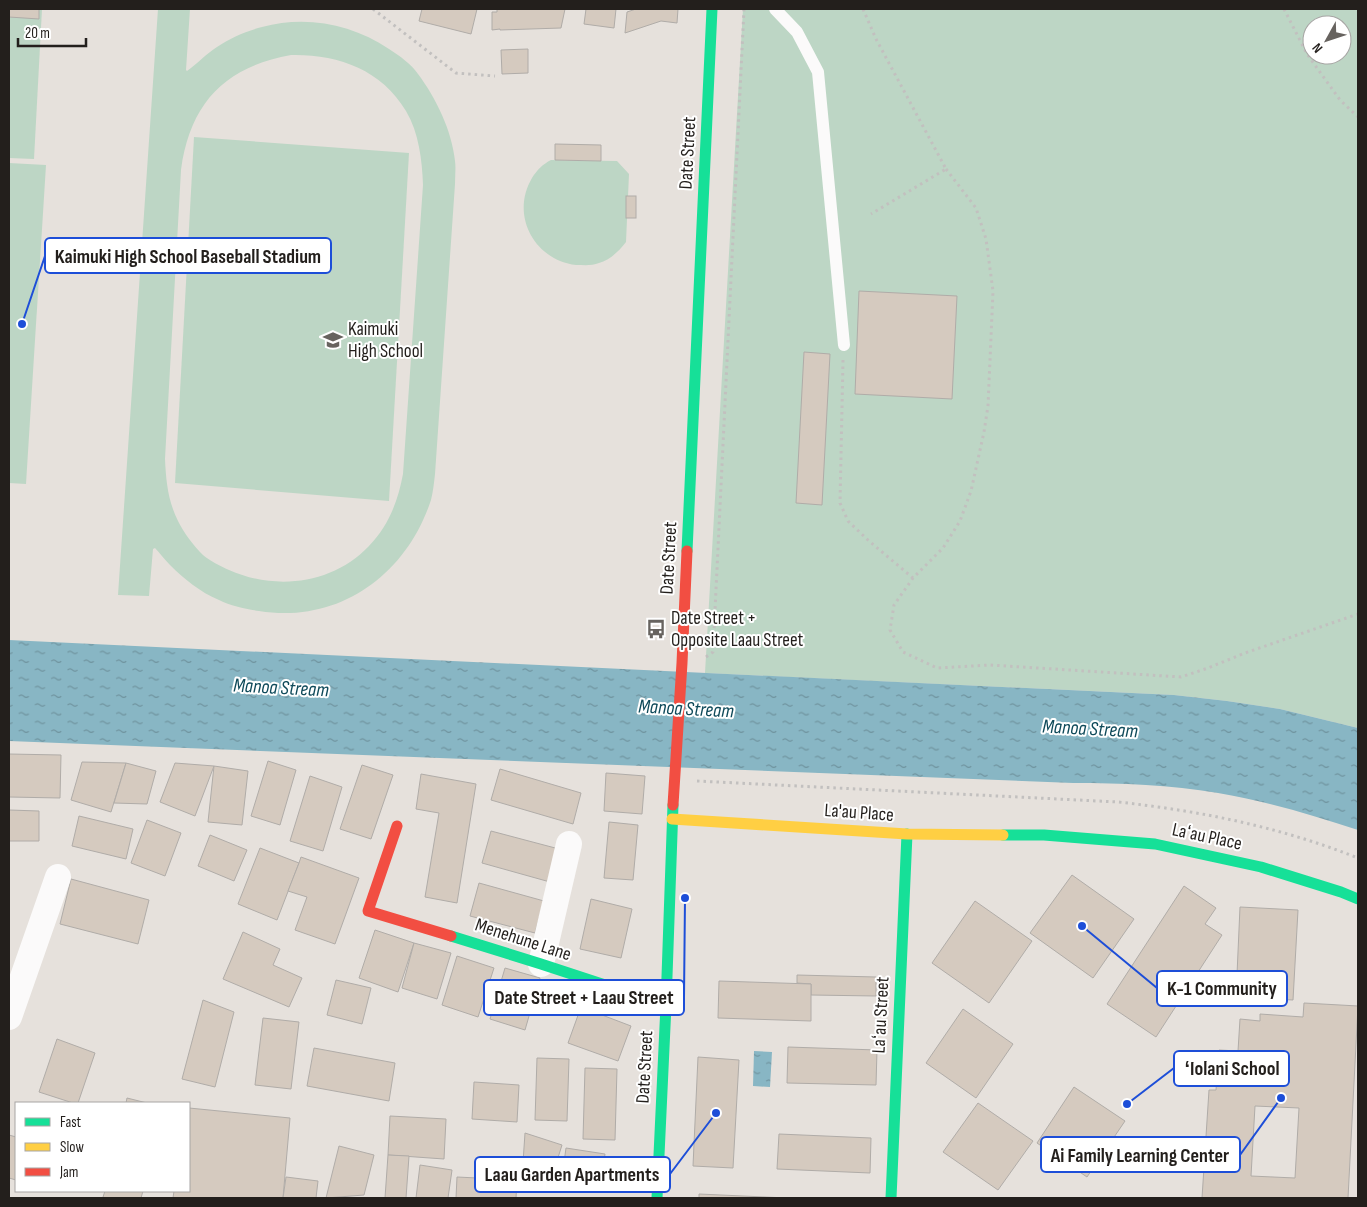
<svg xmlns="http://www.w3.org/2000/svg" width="1367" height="1207" font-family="'Sofia Sans Condensed',sans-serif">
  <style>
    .green { fill: #bdd6c5; fill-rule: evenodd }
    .water { fill: url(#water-ripples) }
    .building { fill: #d5cabf; stroke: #b0aca8; fill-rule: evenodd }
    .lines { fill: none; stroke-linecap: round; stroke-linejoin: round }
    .path { stroke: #c2c0bf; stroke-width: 3; stroke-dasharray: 2.5 4; stroke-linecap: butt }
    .lane { stroke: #fbfafa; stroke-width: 12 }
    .street { stroke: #fbfafa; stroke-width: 26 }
    .fast { stroke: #16e098; stroke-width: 11 }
    .slow { stroke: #ffcf43; stroke-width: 11 }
    .jam { stroke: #f24e42; stroke-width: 11 }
    .labels { text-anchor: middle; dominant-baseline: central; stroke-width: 4; stroke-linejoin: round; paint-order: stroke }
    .street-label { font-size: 19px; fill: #231f1c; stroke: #fff }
    .poi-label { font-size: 19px; fill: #231f1c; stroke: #fff; text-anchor: start }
    .water-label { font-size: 20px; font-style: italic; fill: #0f4a5a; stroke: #fff }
    .leader { fill: none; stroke: #1d4ed8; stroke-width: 2 }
    .callout-dot { fill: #1d4ed8; stroke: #fff; stroke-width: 2 }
    .callout { fill: #fff; stroke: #1d4ed8; stroke-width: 2 }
    .callout-label { font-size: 20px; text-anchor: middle; font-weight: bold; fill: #231f1c }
  </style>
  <defs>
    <pattern id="water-ripples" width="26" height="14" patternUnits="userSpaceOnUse" patternTransform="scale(1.25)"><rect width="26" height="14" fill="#88b6c4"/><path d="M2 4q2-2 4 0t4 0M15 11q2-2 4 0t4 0" fill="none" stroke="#6f939e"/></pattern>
  </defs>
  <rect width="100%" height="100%" fill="#e6e1dc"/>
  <!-- green -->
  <g class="green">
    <polygon points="9,9 42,9 34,159 9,158"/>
    <path d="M158 9H190L186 70 187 71C197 64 206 54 217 47 230 38 246 31 262 27 306 15 352 24 389 49 400 56 411 64 418 74 436 98 452 131 455 161 456 168 455 176 455 184L435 474C434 483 433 492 431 500 406 576 338 624 259 611 245 609 231 606 219 600 200 592 184 579 170 565 164 559 160 553 155 548L153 549 149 596 118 595ZM291 55C337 54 381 69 406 111 419 133 422 160 423 185L403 474C398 501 389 525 369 546 333 584 276 591 229 570 220 566 210 561 203 555 193 545 184 533 178 521 168 501 166 481 165 459L181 170C190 103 225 67 291 55Z"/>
    <path d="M743 9H1358V728L1280 709 1227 701 1174 695 705 673ZM1312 25H1342V55H1312Z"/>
    <polygon points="194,137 409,153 389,501 175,483"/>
    <path d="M551 160 617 161 629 174 626 242C619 251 610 260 599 263 592 266 584 265 576 265 534 260 510 215 532 178 537 170 543 164 551 160Z"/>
    <polygon points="9,163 46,165 26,484 9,483"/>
  </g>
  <!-- water -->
  <g class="water">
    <path d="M9 640 1174 695 1227 701 1280 709 1358 728V830C1312 815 1266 801 1218 793 1170 785 1122 783 1073 783L9 741Z"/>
    <polygon points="754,1051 772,1052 770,1087 753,1086"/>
  </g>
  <!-- building -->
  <g class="building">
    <polygon points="9,9 39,9 39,19 9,17"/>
    <polygon points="422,9 477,9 471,34 419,21"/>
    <polygon points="497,9 565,9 561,28 500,30 500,29 492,30 492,12 497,12"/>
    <polygon points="586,9 616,9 614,28 584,24"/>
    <polygon points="636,9 678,9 677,23 661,21 625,33 627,12"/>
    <polygon points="528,49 528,73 502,74 501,50"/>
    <polygon points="555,144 601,145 601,161 555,160"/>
    <rect x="626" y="196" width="10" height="22"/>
    <polygon points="859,291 957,296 952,399 855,394"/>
    <polygon points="804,352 830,354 822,505 796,503"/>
    <polygon points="9,754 61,755 60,798 9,797"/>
    <polygon points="268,761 296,770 280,825 251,816"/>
    <polygon points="82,762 126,763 111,812 71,800"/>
    <polygon points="126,763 156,771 147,804 114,803"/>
    <polygon points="175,763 214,766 195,816 160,802"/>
    <polygon points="362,765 393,775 371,839 340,829"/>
    <polygon points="214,766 248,771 242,825 208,822"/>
    <polygon points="500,769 581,793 573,824 491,800"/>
    <polygon points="606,773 645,776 642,814 604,811"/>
    <polygon points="421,774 476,784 457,903 425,897 439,813 416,809"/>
    <polygon points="310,776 342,787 323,851 290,841"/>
    <polygon points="9,810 39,811 39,841 9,841"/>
    <polygon points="79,816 133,829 126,859 72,846"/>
    <polygon points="147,820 181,833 165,876 131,863"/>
    <polygon points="609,822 638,825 633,880 604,878"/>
    <polygon points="491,831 559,849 550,882 482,863"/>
    <polygon points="210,835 247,850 234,881 198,866"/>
    <polygon points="260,848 299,863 277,920 238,904"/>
    <polygon points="301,857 359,878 335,944 295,930 307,897 288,891 299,863"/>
    <polygon points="1072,875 1134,919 1093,978 1030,933"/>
    <polygon points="71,879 149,900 138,944 60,924"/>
    <polygon points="479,883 544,901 535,933 470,916"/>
    <polygon points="1184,886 1216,908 1205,924 1222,935 1156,1037 1107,1004"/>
    <polygon points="591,899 632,909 621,958 580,949"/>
    <polygon points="975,901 1032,941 989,1003 932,963"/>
    <polygon points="1240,907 1298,910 1293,1000 1236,997"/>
    <polygon points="375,930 414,943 398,992 359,978"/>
    <polygon points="243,932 280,949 273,965 302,978 289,1007 223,979"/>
    <polygon points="414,943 451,953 437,999 402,988"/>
    <polygon points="457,956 494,968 478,1017 442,1005"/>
    <polygon points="505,968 540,978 525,1030 490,1019"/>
    <polygon points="797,975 876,977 876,996 811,995 811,984 797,983"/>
    <polygon points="336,980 371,988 362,1024 327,1015"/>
    <polygon points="719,981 811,984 811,1021 718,1018"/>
    <polygon points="203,1000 234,1012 215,1087 182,1079"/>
    <path d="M1304 1003 1358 1006 1348 1198H1202L1209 1090H1216L1219 1050 1238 1051 1240 1019 1260 1021V1014L1303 1017ZM1255 1106 1299 1108 1295 1178 1251 1176Z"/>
    <polygon points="581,1007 631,1026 618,1061 568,1043"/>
    <polygon points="963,1009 1013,1044 976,1098 926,1063"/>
    <polygon points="263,1018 299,1022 291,1089 255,1085"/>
    <polygon points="57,1039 95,1053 78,1103 73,1103 39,1092"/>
    <polygon points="788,1047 877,1050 876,1085 787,1083"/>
    <polygon points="314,1048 395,1063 389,1101 307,1086"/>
    <polygon points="698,1057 739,1060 733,1168 693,1166"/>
    <polygon points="537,1058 569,1059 567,1121 535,1120"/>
    <polygon points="585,1068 617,1069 615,1140 583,1139"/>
    <polygon points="474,1082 519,1085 517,1122 472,1119"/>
    <polygon points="1074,1087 1125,1121 1087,1177 1037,1143"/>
    <polygon points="127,1098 147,1103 126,1103"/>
    <polygon points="978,1103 1033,1141 998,1190 943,1152"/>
    <polygon points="189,1108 290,1118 283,1198 173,1198 174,1191 189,1191"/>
    <polygon points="390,1116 446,1119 444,1159 388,1155"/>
    <polygon points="525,1133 562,1145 549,1186 522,1177"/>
    <polygon points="779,1134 871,1138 870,1173 777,1169"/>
    <polygon points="9,1135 16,1137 16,1180 9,1178"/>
    <polygon points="339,1146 374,1155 364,1195 326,1198"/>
    <polygon points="566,1148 605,1154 601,1183 562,1177"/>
    <polygon points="388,1155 409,1156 406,1198 385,1198"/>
    <polygon points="420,1165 452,1170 448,1198 416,1198"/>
    <polygon points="286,1177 318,1181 316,1198 283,1198"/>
    <polygon points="457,1177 517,1180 516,1198 456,1198"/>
    <polygon points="105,1191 143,1191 141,1198 106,1198 103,1197"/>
    <polygon points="699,1194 787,1198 699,1198"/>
  </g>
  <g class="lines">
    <!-- path -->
    <g class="path">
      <polyline points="373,9 456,73 495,76"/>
      <polyline points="863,9 876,39 946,169 871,214"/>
      <polyline points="1284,9 1307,54 1340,100 1358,117"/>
      <polyline points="946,169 976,208 986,239 993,291 988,406 984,432 971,491 960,521 943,548 913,578 894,605 890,630 903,652 937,668 990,665 1181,677 1208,668 1245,653 1358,614"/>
      <polyline points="843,360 840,503 848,521 869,541 913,578"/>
      <polyline points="706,657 713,652 744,9"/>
      <path d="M697 781 1118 802C1201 811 1280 827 1358 858"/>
    </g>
    <!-- lane -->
    <polyline class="lane" points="775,9 797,32 818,72 844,345"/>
    <!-- street -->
    <g class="street">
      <polyline points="541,964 569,844"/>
      <polyline points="9,1017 58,877"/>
    </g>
    <!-- fast -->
    <g class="fast">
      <polyline points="687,551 712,9"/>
      <polyline points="1003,835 1044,835 1155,844 1261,867 1341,892 1358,899"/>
      <polyline points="451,936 541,964 666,1005"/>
      <polyline points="657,1198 666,1005 673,805"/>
      <polyline points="891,1198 907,834"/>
    </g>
    <!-- slow -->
    <polyline class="slow" points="672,819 907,834 1003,835"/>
    <!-- jam -->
    <g class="jam">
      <polyline points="673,805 682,663 687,551"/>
      <polyline points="397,826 368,911 451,936"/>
    </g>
  </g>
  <!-- icons -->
  <defs>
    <symbol id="school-bare" viewBox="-9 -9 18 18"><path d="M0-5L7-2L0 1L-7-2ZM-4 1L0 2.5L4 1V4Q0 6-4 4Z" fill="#67635f" stroke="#fff" stroke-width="2.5" paint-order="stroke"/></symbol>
    <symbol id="bus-bare" viewBox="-9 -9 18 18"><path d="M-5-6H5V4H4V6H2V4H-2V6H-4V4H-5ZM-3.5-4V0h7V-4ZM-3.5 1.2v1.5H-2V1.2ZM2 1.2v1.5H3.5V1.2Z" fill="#67635f" stroke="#fff" stroke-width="2.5" paint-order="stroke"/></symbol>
  </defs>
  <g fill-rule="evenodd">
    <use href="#school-bare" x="319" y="326" width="28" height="28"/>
    <use href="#bus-bare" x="642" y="615" width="28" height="28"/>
  </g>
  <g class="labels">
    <!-- street labels -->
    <g class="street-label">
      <text transform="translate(688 153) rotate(-87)">Date Street</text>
      <text transform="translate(669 558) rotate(-87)">Date Street</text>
      <text transform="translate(859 813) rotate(4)">La'au Place</text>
      <text transform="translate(1207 837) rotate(12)">Laʻau Place</text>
      <text transform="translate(523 940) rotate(18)">Menehune Lane</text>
      <text transform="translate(881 1015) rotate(-87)">Laʻau Street</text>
      <text transform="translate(645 1067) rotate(-87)">Date Street</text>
    </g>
    <!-- poi labels -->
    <g class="poi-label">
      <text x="348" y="329">Kaimuki<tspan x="348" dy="22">High School</tspan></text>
      <text x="671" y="618">Date Street +<tspan x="671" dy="22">Opposite Laau Street</tspan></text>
    </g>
    <!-- water labels -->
    <g class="water-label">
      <text transform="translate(281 688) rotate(3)">Manoa Stream</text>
      <text transform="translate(686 709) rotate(3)">Manoa Stream</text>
      <text transform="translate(1090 729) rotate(3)">Manoa Stream</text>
    </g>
  </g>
  <!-- callouts -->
  <path class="leader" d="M22 324L45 256M1082 926L1157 988M685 898L684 997M1127 1104L1174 1068M1281 1098L1240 1155M716 1113L670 1174"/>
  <g class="callout-dot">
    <circle cx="22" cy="324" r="5"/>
    <circle cx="1082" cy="926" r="5"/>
    <circle cx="685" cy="898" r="5"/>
    <circle cx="1127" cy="1104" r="5"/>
    <circle cx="1281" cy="1098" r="5"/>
    <circle cx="716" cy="1113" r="5"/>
  </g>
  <g class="callout">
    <rect x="45" y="238" width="286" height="35" rx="5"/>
    <rect x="1157" y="971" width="130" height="35" rx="5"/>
    <rect x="484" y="980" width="200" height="35" rx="5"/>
    <rect x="1174" y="1051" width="115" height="35" rx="5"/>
    <rect x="1041" y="1137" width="199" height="35" rx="5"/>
    <rect x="475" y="1157" width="195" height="35" rx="5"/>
  </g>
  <g class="callout-label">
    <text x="188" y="263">Kaimuki High School Baseball Stadium</text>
    <text x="1222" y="995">K-1 Community</text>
    <text x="584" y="1004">Date Street + Laau Street</text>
    <text x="1232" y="1075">ʻIolani School</text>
    <text x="1140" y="1162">Ai Family Learning Center</text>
    <text x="572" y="1181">Laau Garden Apartments</text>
  </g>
  <!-- border -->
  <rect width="1367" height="1207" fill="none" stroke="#231f1c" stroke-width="20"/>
  <!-- legend -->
  <rect x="15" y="1102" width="175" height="90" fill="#ffffff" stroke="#a7a5a4"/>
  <rect x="25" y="1118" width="25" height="8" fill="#16e098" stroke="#a7a5a4"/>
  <text x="60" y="1127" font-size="15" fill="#231f1c">Fast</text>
  <rect x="25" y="1143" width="25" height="8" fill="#ffcf43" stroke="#a7a5a4"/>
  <text x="60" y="1152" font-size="15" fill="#231f1c">Slow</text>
  <rect x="25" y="1168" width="25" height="8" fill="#f24e42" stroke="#a7a5a4"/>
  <text x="60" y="1177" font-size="15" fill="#231f1c">Jam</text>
  <!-- north arrow -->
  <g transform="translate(1327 40) rotate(230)"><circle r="24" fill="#ffffff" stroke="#a7a5a4"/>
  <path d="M0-4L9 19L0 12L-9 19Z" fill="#67635f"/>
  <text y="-8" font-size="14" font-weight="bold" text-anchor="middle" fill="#231f1c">N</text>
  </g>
  <!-- scale -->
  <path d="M18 38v8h68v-8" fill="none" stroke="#231f1c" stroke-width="2.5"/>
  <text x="25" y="38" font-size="15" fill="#231f1c" stroke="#ffffff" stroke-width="4" paint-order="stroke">20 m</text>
</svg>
